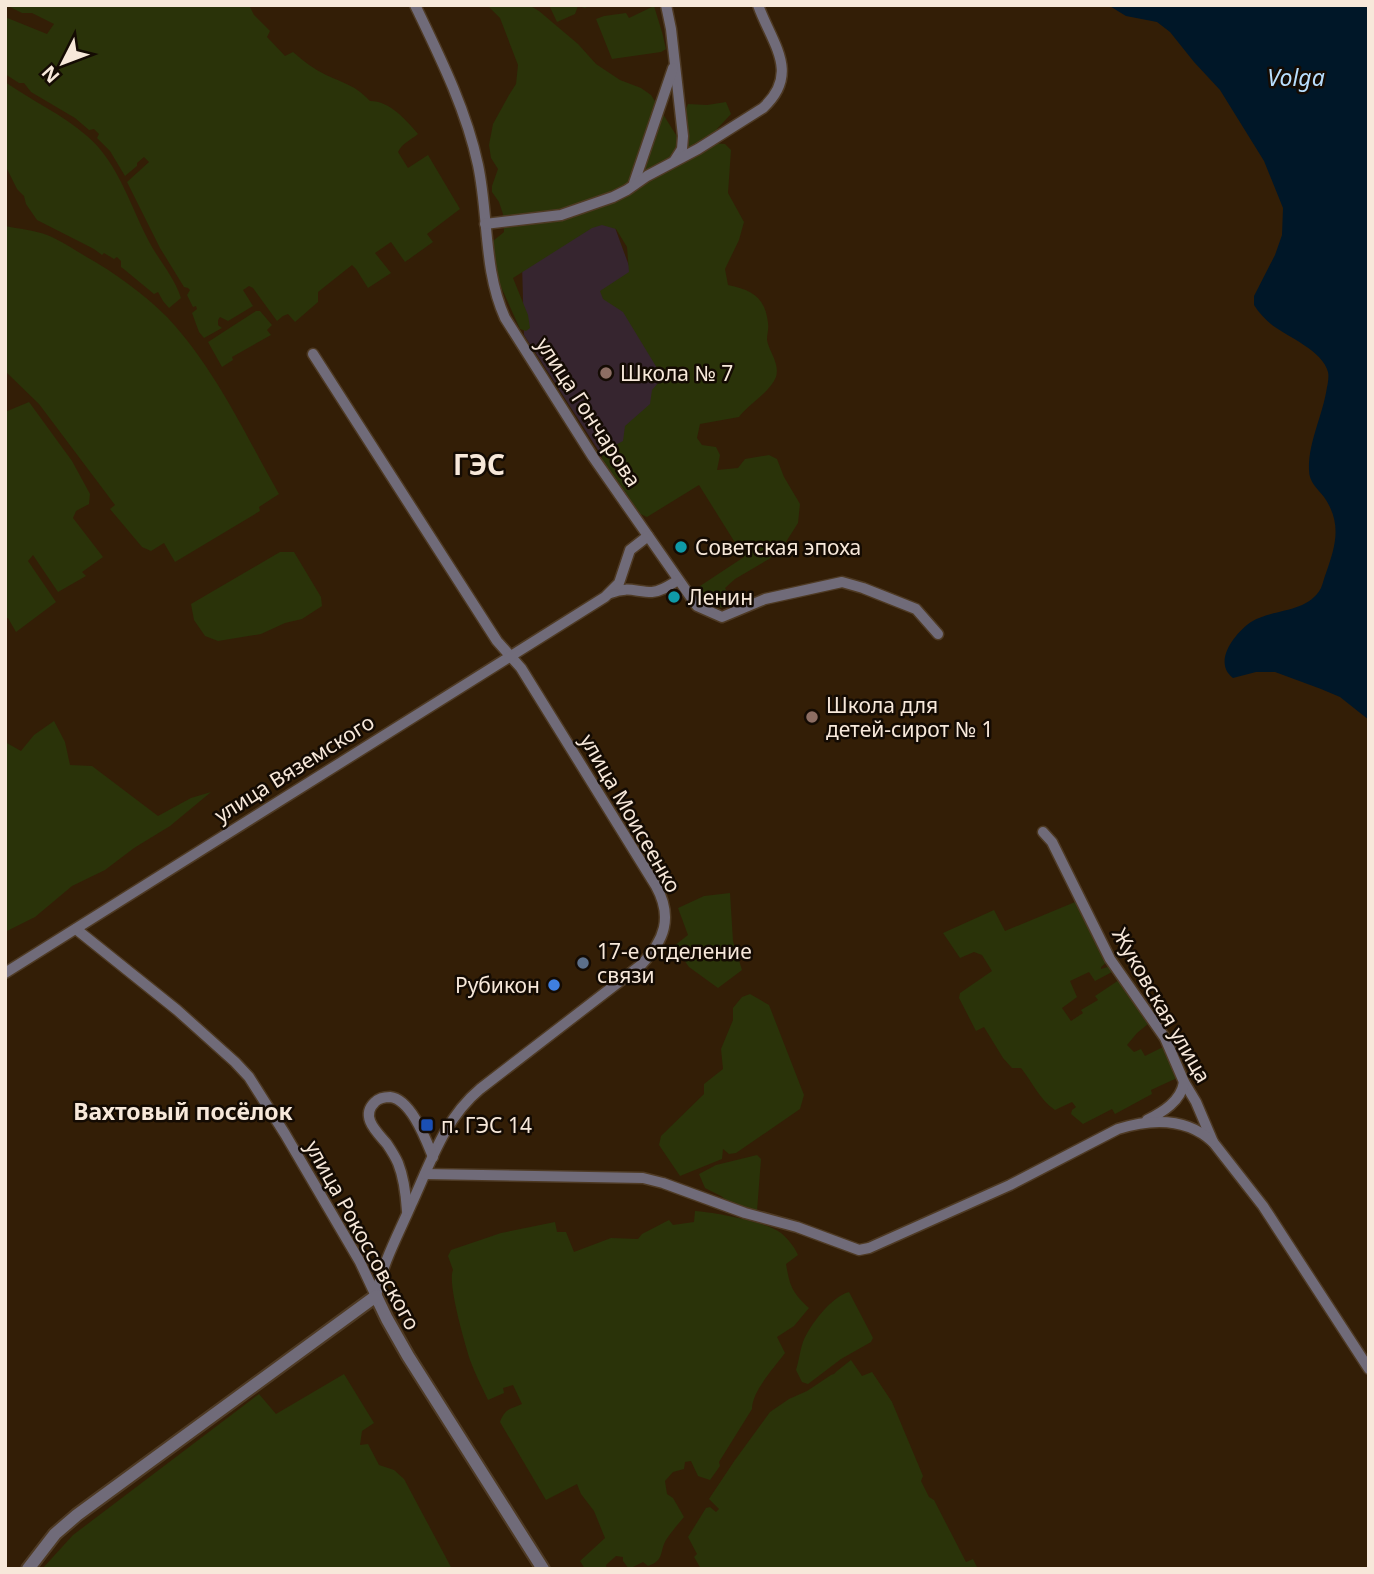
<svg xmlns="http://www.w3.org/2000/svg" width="1374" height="1574" font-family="'Noto Sans',sans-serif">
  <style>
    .education { fill: #36252f }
    .green { fill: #2a3309 }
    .water { fill: #001728 }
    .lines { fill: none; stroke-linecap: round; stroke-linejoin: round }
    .minor-casing { stroke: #4e3a24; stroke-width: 13 }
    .tertiary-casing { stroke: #4e3a24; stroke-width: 16 }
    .minor { stroke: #706b79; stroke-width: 10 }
    .tertiary { stroke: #706b79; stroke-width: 12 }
    .education-dot { fill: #8d6e63; stroke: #140b03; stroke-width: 2.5 }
    .culture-dot { fill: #0f9aa8; stroke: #140b03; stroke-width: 2.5 }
    .service-dot { fill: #5c6f8a; stroke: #140b03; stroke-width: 2.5 }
    .shop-dot { fill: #3f7fe0; stroke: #140b03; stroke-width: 2.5 }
    .transit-dot { fill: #1a4fb4; stroke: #140b03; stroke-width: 2.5 }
    .labels { text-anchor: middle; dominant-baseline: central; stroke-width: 5; stroke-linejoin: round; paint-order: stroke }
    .poi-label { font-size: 21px; fill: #f7e8da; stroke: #140b03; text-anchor: start }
    .street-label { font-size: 21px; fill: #f7e8da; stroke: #140b03 }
    .water-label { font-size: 23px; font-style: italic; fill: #b8defd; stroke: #140b03 }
    .neighbourhood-label { font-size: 23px; font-weight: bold; fill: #f7e8da; stroke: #140b03 }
    .district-label { font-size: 28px; font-weight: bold; fill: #f7e8da; stroke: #140b03 }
  </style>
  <rect width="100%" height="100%" fill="#331e06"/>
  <!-- education -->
  <polygon class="education" points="610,214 632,274 688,411 607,464 524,335 522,264"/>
  <!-- green -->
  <g class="green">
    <path d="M6 5H249L254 15 270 31 267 37 285 56 293 52C303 61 314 69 326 75 345 84 355 85 370 101 390 101 406 120 418 134 411 140 402 143 398 152L408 168 428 155 460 209 427 234 433 242 405 262 391 242 375 253 391 273 368 288 356 269 352 265 318 292V302L295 322 288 314 283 316 277 321 253 288 249 286 243 290 253 306 228 321 220 317 218 320V325L222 328 204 338 199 332 192 313 197 309 196 306 193 307 187 295 190 290 188 288 184 287 160 248 127 182 149 162 144 157 137 163V166L125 176 110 151 97 138 99 134 94 129 89 130 75 118 31 92 24 83H19L5 74V17L47 34 54 24 32 13H22Z"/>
    <path d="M487 5H529L539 11 578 44 596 64 620 80 641 88 651 95 678 138 681 120 688 104 707 105 726 102 731 114 717 129 713 143 725 144 731 150 728 193 744 222 739 240 725 269 728 285C752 290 765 297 768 323 769 329 767 334 767 340 769 352 780 363 776 377 770 392 748 405 739 417L700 424 697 438 702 445 716 447 720 455 717 470 738 468 745 459 769 455 777 459 784 477 800 504 798 523 784 545 769 559 735 579 725 588 729 595 730 603 721 608 713 604 700 590V586L744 557 699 485 647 517 638 513 601 460 604 451 623 441 625 426 650 404 652 390 659 382 660 373 623 312 603 299 600 291 629 272 627 247 616 229 602 225 592 228 513 278 528 315 530 328 526 331 520 329 497 278 493 241 504 232 503 214 499 202 492 192V186L498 169 491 158 489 145 493 124 509 95 516 84 518 65 500 18Z"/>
    <polygon points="549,5 591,5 585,8 578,6 575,14 557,22"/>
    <polygon points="654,6 662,32 666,49 661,52 612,59 596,19 604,16 626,13 629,18"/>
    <path d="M5 82C32 101 62 114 87 136 120 164 131 210 152 247 162 264 175 279 181 298L169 308 163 301 158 292 154 294 125 270 121 267V261L117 257 114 259 104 253 102 255 94 249 37 220 26 204 24 196 17 189 5 165Z"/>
    <path d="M5 226C19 229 34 230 47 235 60 240 73 249 85 256 115 273 143 293 167 317 215 368 245 434 279 494L259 507 260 511 175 562 164 543 151 551 142 547 110 509 115 505 39 404 5 371Z"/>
    <polygon points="256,311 260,311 272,325 267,330 271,335 232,357 233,360 222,367 208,342"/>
    <polygon points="29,402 72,461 90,494 89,504 76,511 73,518 103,557 82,572 86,576 58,592 33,555 28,561 56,602 16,632 8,618 5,618 5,412"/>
    <polygon points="280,552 294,552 321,597 322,606 302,619 285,623 261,634 218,641 205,636 194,620 191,604"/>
    <polygon points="54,721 65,742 70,765 92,766 158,816 191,798 211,792 170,826 134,848 105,870 72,886 35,917 5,932 5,742 21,751 34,735"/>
    <polygon points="730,893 733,941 742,970 718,988 689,967 674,946 688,935 678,908 704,896"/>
    <path d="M1075 902 1077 903 1107 962 1101 967V969L1111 966 1114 971 1095 981 1089 972 1070 981 1077 997 1062 1008 1071 1021 1083 1013 1081 1010 1098 1000 1095 996 1119 980 1148 1024 1137 1033 1127 1045 1134 1052 1141 1049 1145 1056 1165 1046 1177 1078 1151 1090 1152 1094 1115 1114 1112 1109 1083 1124 1071 1114 1072 1110 1076 1107 1072 1102 1055 1110C1039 1099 1033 1083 1021 1068H1012L1003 1058 984 1027 976 1031 959 998 960 993 992 971 982 955 974 952 960 958 943 933 994 910 1005 931Z"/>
    <polygon points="750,994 769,1005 804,1095 800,1109 736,1153 729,1154 723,1149 722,1159 680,1176 659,1145 661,1136 704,1094 704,1084 723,1069 721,1049 733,1020 733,1008 742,997"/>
    <polygon points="757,1155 761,1159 757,1211 731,1204 721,1196 705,1188 699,1174 716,1165"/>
    <path d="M695 1211C713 1212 768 1222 781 1233 788 1239 794 1246 798 1255L786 1264C790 1287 792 1292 809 1308L794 1326 777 1337 785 1353C774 1368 752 1391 752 1409L719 1462 720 1466 710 1480 698 1476 691 1461 685 1462 684 1469 673 1472 665 1481 667 1494 673 1498 684 1517C678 1524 671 1532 666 1540 659 1552 665 1560 648 1566L643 1562 629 1569 623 1561V1557L616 1556 606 1565 607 1569H585L580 1561 605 1538 594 1511 581 1494 577 1484 546 1500 500 1422C505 1408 511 1409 522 1404L513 1385 503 1388 504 1393 488 1400C482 1387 475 1374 470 1360 465 1344 447 1283 453 1270L448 1256 451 1250 501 1233 555 1222 557 1232H566L574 1252 611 1238 638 1239 642 1234 669 1220 673 1225 694 1222Z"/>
    <path d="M849 1292 873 1338 871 1342 841 1359 808 1384 802 1382 796 1370C799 1361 800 1350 803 1342 809 1326 832 1296 849 1292Z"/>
    <polygon points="851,1360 862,1376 872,1372 892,1402 923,1476 921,1481 929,1497 934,1500 966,1562 973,1559 978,1569 701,1569 694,1557 697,1554 688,1537 706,1508 710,1507 716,1512 719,1509 709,1499 735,1460 770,1412 789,1399 807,1391 831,1375 834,1374 837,1371"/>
    <polygon points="344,1374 374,1423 362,1431 360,1445 368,1444 379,1465 394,1470 404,1479 452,1569 42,1569 73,1535 259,1394 276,1414"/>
  </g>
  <!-- water -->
  <path class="water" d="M1108 5H1369V720L1340 697 1321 689 1275 672H1256L1233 678C1212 662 1235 633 1251 622 1273 608 1307 614 1321 588 1323 583 1324 578 1326 573 1336 545 1342 523 1324 497 1317 488 1309 482 1309 470 1308 442 1323 415 1327 387 1328 383 1329 376 1328 372 1323 351 1288 337 1272 325 1265 319 1259 313 1254 305V296L1275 255 1282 235 1283 208 1264 161 1220 90 1194 62 1170 32 1157 22 1126 16Z"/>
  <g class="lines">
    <defs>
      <g id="minor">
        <path d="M415 5C440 57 466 109 478 165 489 217 483 269 505 318L593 457 697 606 722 617 765 599 842 582 863 588 916 609 938 634"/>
        <polyline points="666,5 671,29 683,136 682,149 675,160"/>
        <polyline points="634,183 673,68"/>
        <path d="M485 224 561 215 613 197 627 190 647 176 698 149 763 108C801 73 772 44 758 5"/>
        <path d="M313 354 497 641 521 668 656 886C673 917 665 940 641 965L480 1089C444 1119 430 1164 411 1205 398 1235 382 1264 376 1296"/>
        <path d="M611 593C628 586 636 592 652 592 662 591 670 585 678 580"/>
        <polyline points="1043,832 1052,842 1110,959 1165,1038 1184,1082 1196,1102 1213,1142 1263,1206 1369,1369"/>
        <polyline points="76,929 177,1010 235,1062 249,1077 285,1134 360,1262 376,1296"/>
        <polyline points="5,973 605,597 619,583 630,550 648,536"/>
        <path d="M1147 1120C1163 1112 1181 1101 1184 1082"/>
        <path d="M425 1174 643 1178 663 1183 745 1213 797 1227 859 1250 869 1248 1010 1185 1118 1129C1150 1119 1186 1117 1213 1142"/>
        <path d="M407 1211C406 1195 404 1178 398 1163 395 1156 391 1150 387 1144 378 1133 359 1117 375 1102 379 1098 384 1097 390 1097 411 1099 426 1140 433 1157"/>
      </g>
      <polyline id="tertiary" points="28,1569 55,1534 77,1515 376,1296 387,1319 408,1356 543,1569"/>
    </defs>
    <!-- minor casing -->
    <use href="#minor" class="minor-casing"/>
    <!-- tertiary casing -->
    <use href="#tertiary" class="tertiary-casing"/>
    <!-- minor -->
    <use href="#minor" class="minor"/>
    <!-- tertiary -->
    <use href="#tertiary" class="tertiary"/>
  </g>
  <!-- markers -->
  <g class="education-dot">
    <circle cx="606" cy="373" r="7"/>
    <circle cx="812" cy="717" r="7"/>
  </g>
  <g class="culture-dot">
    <circle cx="681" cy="547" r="7"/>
    <circle cx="674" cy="597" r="7"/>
  </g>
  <circle class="service-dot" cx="583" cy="963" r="7"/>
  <circle class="shop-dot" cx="554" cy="985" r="7"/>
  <rect class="transit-dot" x="420" y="1118" width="14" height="14" rx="3.5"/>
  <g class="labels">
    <!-- poi labels -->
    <g class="poi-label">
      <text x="620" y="373">Школа № 7</text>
      <text x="695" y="547">Советская эпоха</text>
      <text x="688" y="597">Ленин</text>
      <text x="826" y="705">Школа для<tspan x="826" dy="24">детей-сирот № 1</tspan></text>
      <text x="597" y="951">17-е отделение<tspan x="597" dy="24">связи</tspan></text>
      <text x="540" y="985" text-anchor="end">Рубикон</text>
      <text x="441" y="1125">п. ГЭС 14</text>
    </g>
    <!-- street labels -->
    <g class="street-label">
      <text transform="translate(589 412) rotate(57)">улица Гончарова</text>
      <text transform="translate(294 768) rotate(-32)">улица Вяземского</text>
      <text transform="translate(631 813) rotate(60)">улица Моисеенко</text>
      <text transform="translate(1162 1005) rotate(60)">Жуковская улица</text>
      <text transform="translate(363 1235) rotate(61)">улица Рокоссовского</text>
    </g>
    <!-- water labels -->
    <g class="water-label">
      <text x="1296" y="77">Volga</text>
    </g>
    <!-- neighbourhood labels -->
    <g class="neighbourhood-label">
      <text x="183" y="1111">Вахтовый посёлок</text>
    </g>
    <!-- district labels -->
    <g class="district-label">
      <text x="479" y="464">ГЭС</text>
    </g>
  </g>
  <!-- border -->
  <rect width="1374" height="1574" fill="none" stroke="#f7e8da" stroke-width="14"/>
  <!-- north arrow -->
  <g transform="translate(63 63) rotate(228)" stroke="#140b03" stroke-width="5" paint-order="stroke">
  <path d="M0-5L12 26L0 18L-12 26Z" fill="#f7e8da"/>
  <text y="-10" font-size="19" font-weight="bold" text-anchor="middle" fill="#f7e8da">N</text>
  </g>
</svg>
